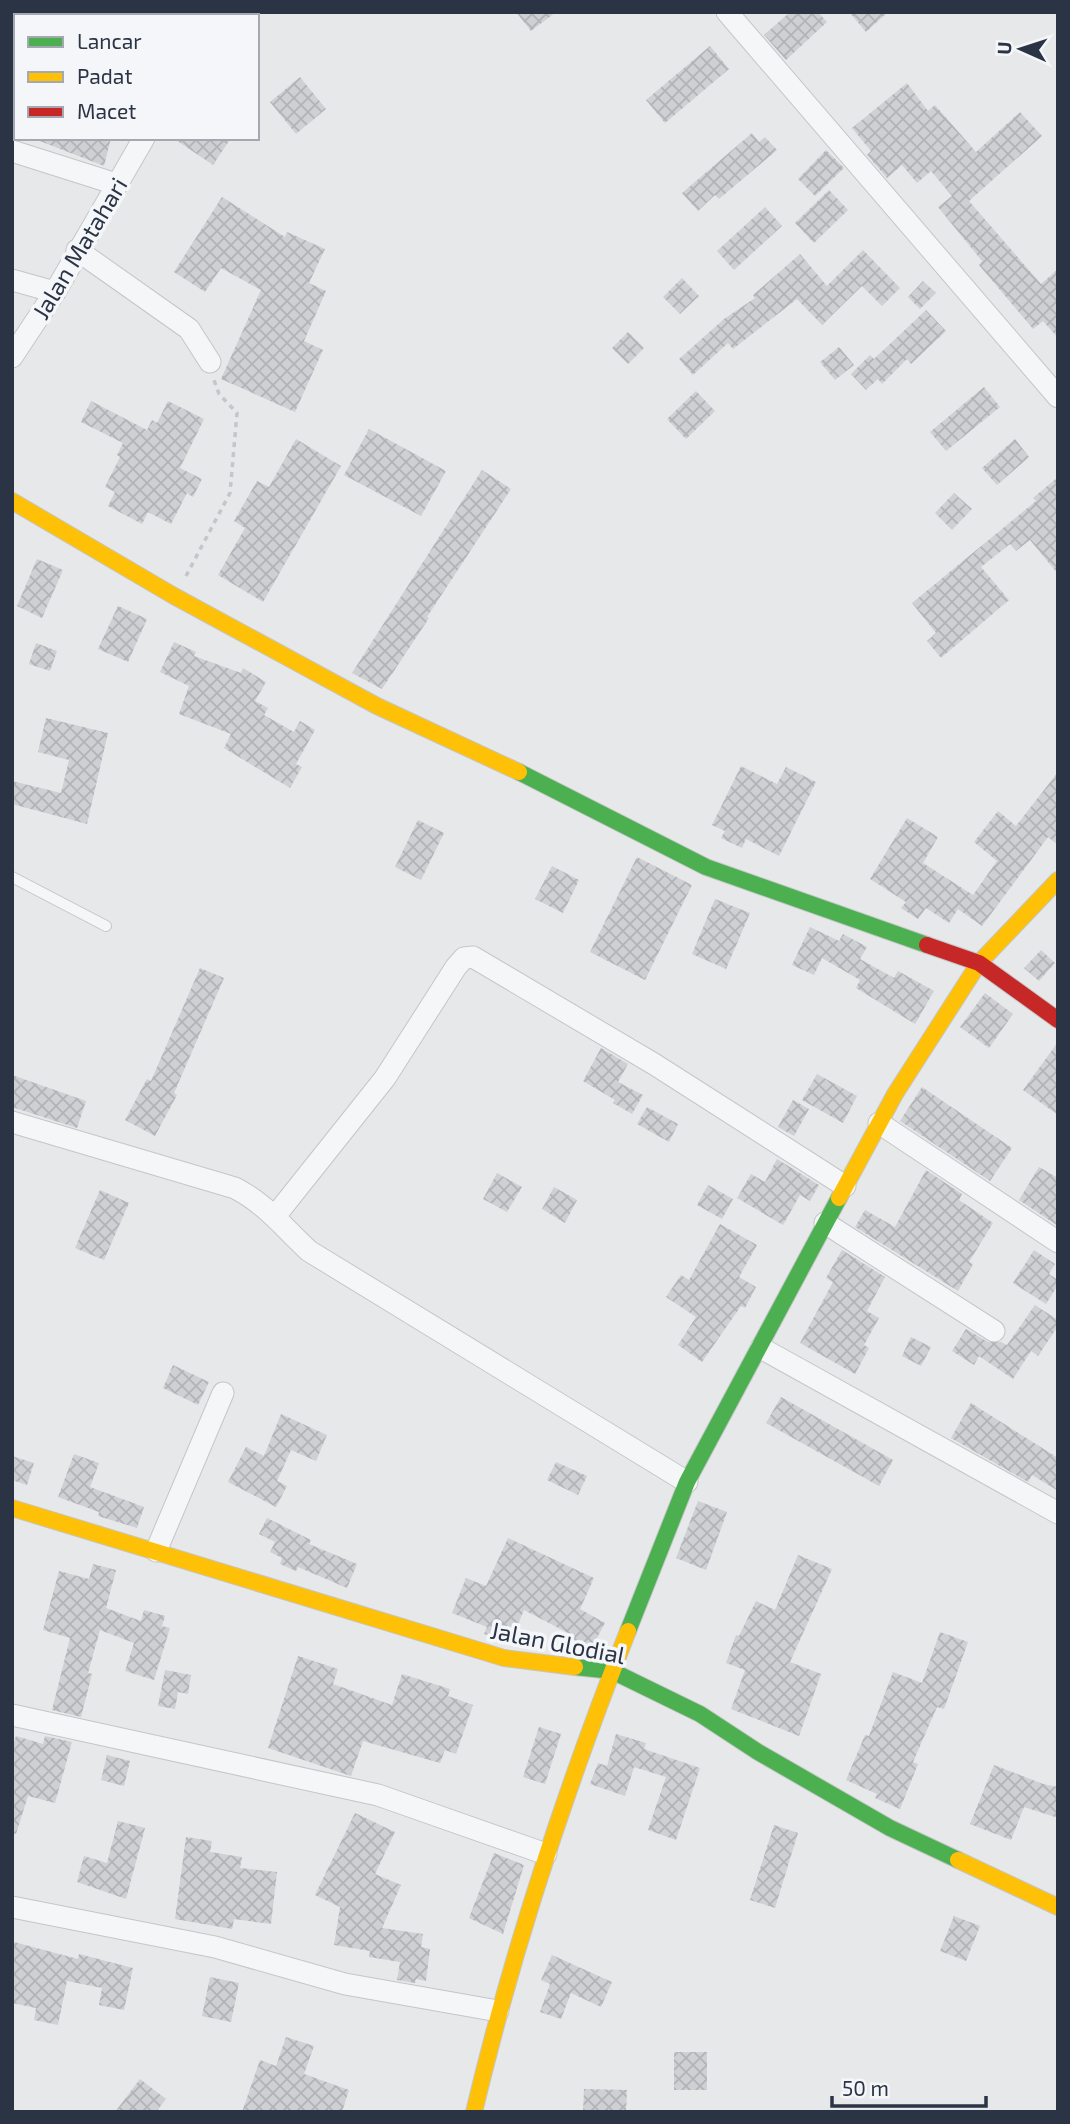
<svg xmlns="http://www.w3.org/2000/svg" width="1070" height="2124" font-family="'Exo 2',sans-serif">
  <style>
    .building { fill: url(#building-cross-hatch) }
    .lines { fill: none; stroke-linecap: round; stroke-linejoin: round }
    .lane-casing { stroke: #c4c6c8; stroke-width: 12 }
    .street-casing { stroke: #c4c6c8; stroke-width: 23 }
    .fast-casing { stroke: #c4c6c8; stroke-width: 18 }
    .slow-casing { stroke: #c4c6c8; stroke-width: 18 }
    .jam-casing { stroke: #c4c6c8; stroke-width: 18 }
    .path { stroke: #c5c6ca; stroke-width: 3.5; stroke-dasharray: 5 5; stroke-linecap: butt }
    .lane { stroke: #f5f6f7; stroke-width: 10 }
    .street { stroke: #f5f6f7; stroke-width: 21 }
    .fast { stroke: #4caf50; stroke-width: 16 }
    .slow { stroke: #ffc107; stroke-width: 16 }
    .jam { stroke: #c62828; stroke-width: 16 }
    .labels { text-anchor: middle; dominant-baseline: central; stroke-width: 7; stroke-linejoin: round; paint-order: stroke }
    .street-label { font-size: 24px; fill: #2b3445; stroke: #f4f6f9 }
  </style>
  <defs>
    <pattern id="building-cross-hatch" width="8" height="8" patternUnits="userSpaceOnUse" patternTransform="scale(1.75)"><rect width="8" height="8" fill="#ced0d3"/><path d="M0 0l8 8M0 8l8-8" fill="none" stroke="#b1b3b6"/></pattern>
  </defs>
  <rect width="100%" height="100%" fill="#e6e8ea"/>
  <!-- building -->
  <g class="building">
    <polygon points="516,12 556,12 531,31"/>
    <polygon points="790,12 818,12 827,22 786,60 764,35"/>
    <polygon points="849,12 888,12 866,32"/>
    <polygon points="710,46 729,69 665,123 646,100"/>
    <polygon points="300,77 326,109 296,134 270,102"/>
    <polygon points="907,83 928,111 935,105 976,152 1020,112 1042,136 969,201 1041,284 1058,269 1058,338 1043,321 1033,329 979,265 982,261 938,207 952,196 931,171 917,183 902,165 887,178 867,155 871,151 852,128"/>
    <polygon points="752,133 759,142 765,137 777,150 719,199 715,195 698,211 682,193"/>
    <polygon points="32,138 111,138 104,166"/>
    <polygon points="173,138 231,138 213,165"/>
    <polygon points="826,150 844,168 815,196 798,179"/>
    <polygon points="829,190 848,210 814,243 795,223"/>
    <polygon points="222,197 285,237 287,232 325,249 309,283 326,291 304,341 323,350 295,412 221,379 261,290 221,268 205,292 174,272"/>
    <polygon points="765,207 782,226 734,270 717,251"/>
    <polygon points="863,250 900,288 882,306 862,286 822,325 797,299 733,349 728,343 693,375 679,359 724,319 755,298 753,295 800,254 827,286"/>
    <polygon points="682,278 699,296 680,314 663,297"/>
    <polygon points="923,281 936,293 920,309 908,297"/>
    <polygon points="926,310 946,331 911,364 907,359 882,384 878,379 866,390 851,374 870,355 874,359"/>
    <polygon points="628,332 644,348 628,364 612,348"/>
    <polygon points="839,347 854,365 835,380 820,362"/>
    <polygon points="984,387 1000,407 946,451 930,432"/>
    <polygon points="696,391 715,411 686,439 667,419"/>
    <polygon points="91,401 147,430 152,420 157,423 168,401 204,419 180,468 202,479 193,497 187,493 171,524 148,512 142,524 108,506 115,492 105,487 120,457 117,455 123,443 81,422"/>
    <polygon points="369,429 446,471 421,516 344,475"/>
    <polygon points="296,439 341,466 263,602 218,575 245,528 234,521 257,481 269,487"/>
    <polygon points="1015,439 1029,457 997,485 982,468"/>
    <polygon points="482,470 511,489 427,617 429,618 382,689 352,673"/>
    <polygon points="1058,477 1058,574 1030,540 1016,551 1010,544 981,567 1009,600 941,658 927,641 936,633 912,603 1036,501 1033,498"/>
    <polygon points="954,493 972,509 952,530 935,513"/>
    <polygon points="37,559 63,570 42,618 17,606"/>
    <polygon points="118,606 147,619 128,662 98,649"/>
    <polygon points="174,642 196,652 194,656 241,673 243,668 266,682 255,701 268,708 264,715 294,732 300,721 315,730 296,764 302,767 290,788 224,748 231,734 179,714 189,686 160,672"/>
    <polygon points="36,643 57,651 50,671 29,664"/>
    <polygon points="46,718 108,733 87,824 12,804 12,781 61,793 69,760 38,752"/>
    <polygon points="741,766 777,784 786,767 816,782 779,856 746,839 742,848 721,838 725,831 712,825"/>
    <polygon points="1058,772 1058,845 1048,837 982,926 958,909 949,923 926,908 918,919 901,908 906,902 870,879 907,818 938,837 923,863 973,895 997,861 974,842 998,811 1016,826"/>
    <polygon points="418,820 444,833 421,880 395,867"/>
    <polygon points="637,857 692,885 645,980 590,952"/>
    <polygon points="552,866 579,880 563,913 535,899"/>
    <polygon points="715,899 750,913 726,969 692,954"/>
    <polygon points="810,927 839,941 843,934 867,947 860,959 894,978 898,971 934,991 915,1024 856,988 860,980 822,958 814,975 792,965"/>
    <polygon points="1041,950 1055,963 1039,981 1024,968"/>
    <polygon points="200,968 224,978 174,1093 177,1095 155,1136 125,1120 147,1079 151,1081"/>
    <polygon points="985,993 1013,1014 989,1048 960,1027"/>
    <polygon points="1058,1042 1058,1115 1023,1090"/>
    <polygon points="601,1048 628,1064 618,1082 643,1095 632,1114 613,1103 615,1100 583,1081"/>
    <polygon points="817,1074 857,1096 843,1123 802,1100"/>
    <polygon points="12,1075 86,1101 77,1128 12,1107"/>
    <polygon points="922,1087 1012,1148 990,1181 900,1121"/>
    <polygon points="793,1100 809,1109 794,1136 778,1127"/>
    <polygon points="647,1107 678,1124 669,1142 637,1124"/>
    <polygon points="777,1159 819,1185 810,1201 800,1195 783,1225 737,1198 751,1174 765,1182"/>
    <polygon points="1039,1167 1058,1178 1058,1226 1019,1200"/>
    <polygon points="926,1170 962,1194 959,1200 993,1223 969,1262 973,1264 958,1291 855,1227 865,1210 895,1227"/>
    <polygon points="497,1173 522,1187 507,1212 483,1199"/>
    <polygon points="708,1185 733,1199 722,1219 697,1205"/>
    <polygon points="554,1187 577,1200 565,1223 542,1209"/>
    <polygon points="100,1190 129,1203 104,1260 75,1248"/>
    <polygon points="720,1224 757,1245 739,1277 756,1287 745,1308 741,1306 702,1362 678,1345 696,1317 666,1297 681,1275 689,1280"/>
    <polygon points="842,1250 885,1277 867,1311 879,1318 864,1345 869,1348 855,1374 800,1343 833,1282 826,1278"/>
    <polygon points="1034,1250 1055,1264 1049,1274 1058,1280 1058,1285 1046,1304 1013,1283"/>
    <polygon points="1035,1305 1058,1320 1058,1326 1038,1356 1031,1351 1013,1379 979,1356 974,1365 952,1351 966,1329 988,1342 1001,1342 1007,1345"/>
    <polygon points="911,1337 931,1347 921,1366 902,1356"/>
    <polygon points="173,1365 209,1382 198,1405 163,1388"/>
    <polygon points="781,1397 893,1460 879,1486 766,1423"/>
    <polygon points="971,1403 1058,1458 1058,1491 1032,1475 1028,1482 951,1438"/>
    <polygon points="281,1414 327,1435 316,1461 291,1450 277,1481 287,1486 276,1507 228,1482 246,1447 264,1456"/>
    <polygon points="74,1454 99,1463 90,1487 144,1507 137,1528 98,1516 99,1512 58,1497"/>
    <polygon points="12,1456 34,1463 27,1485 12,1480"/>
    <polygon points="556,1462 587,1476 578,1495 547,1480"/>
    <polygon points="698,1501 727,1512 706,1570 676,1558"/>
    <polygon points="267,1518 311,1540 309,1544 357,1564 347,1588 298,1567 296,1571 280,1564 282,1558 270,1552 275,1542 259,1534"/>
    <polygon points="508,1538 594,1578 580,1609 605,1623 591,1649 568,1637 570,1634 524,1610 511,1641 484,1634 487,1627 452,1613 466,1578 486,1586"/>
    <polygon points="798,1555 832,1569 790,1662 821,1674 799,1736 731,1709 745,1670 726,1663 736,1635 739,1636 756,1601 775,1610"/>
    <polygon points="93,1564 116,1570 106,1608 141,1621 144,1610 165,1616 162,1626 170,1628 154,1680 125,1671 134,1643 100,1630 88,1673 92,1674 81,1717 52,1710 70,1638 43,1630 59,1571 89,1579"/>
    <polygon points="940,1632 968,1642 944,1709 937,1707 913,1762 918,1764 900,1809 875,1798 877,1794 846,1780 865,1735 869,1736 893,1672 922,1683"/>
    <polygon points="298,1656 338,1669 333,1684 392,1705 402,1674 450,1689 448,1696 473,1705 456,1754 445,1750 440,1763 363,1741 351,1776 268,1748"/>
    <polygon points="165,1670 191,1675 188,1694 178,1692 175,1709 158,1706"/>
    <polygon points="539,1727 561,1734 545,1784 523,1777"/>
    <polygon points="616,1734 646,1743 644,1749 700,1768 676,1840 648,1830 666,1777 634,1767 625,1796 590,1784 598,1763 607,1766"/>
    <polygon points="16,1736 43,1744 45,1736 72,1742 55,1803 28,1796 16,1834 12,1833 12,1748"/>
    <polygon points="107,1755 130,1761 124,1786 101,1780"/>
    <polygon points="994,1765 1043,1784 1058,1787 1058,1818 1024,1807 1011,1840 970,1824"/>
    <polygon points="355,1813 395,1832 375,1874 401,1885 382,1928 423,1934 421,1947 430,1949 426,1981 416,1979 415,1983 397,1980 400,1962 369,1957 370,1951 334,1945 340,1907 315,1895"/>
    <polygon points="118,1821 145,1828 126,1899 77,1882 84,1856 107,1863"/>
    <polygon points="774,1825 798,1833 775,1908 750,1900"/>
    <polygon points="186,1837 212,1841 210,1852 242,1857 240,1868 277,1872 271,1924 234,1919 232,1929 175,1919"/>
    <polygon points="494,1853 524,1865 503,1934 469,1918"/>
    <polygon points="954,1916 980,1926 966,1961 940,1951"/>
    <polygon points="14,1942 78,1959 79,1954 133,1968 124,2010 99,2005 102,1988 67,1981 58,2025 34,2020 36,2008 12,2003"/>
    <polygon points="552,1955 612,1982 601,2007 571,1993 561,2019 540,2012 550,1984 541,1980"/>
    <polygon points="210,1977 239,1983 231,2022 202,2016"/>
    <polygon points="286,2037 314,2046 304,2074 349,2090 342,2112 242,2112 260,2060 276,2066"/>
    <rect x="674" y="2052" width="33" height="38"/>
    <polygon points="140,2079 166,2099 156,2112 115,2112"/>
    <polygon points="584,2089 627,2090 626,2112 583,2112"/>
  </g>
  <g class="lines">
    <defs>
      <polyline id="lane" points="12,877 106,926"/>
      <g id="street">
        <polyline points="182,12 194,16"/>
        <polyline points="727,12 1058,397"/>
        <polyline points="220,16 222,12"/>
        <polyline points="12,151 116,184"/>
        <polyline points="77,250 189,329 210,362"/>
        <polyline points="12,280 55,292"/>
        <polyline points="12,357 55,292 144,138"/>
        <path d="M12 1122 235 1188C266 1204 284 1228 309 1251L687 1482"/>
        <polyline points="879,1123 1058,1242"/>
        <polyline points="276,1215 385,1078 456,967 464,958 473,957 654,1064 845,1186"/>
        <polyline points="825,1223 994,1331"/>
        <polyline points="761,1348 1058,1513"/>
        <polyline points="156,1551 223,1393"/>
        <polyline points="12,1715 378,1795 546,1854"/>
        <polyline points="12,1907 215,1947 345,1984 498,2011"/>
      </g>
      <g id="fast">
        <polyline points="519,772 706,867 927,945"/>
        <polyline points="628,1631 687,1482 839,1198"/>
        <polyline points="575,1667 612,1671 700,1714 758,1752 890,1828 958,1860"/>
      </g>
      <g id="slow">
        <polyline points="12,501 174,596 377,706 519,772"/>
        <polyline points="839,1198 895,1094 979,963 1058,880"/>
        <polyline points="12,1508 504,1658 575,1667"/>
        <polyline points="958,1860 1058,1907"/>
        <path d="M474 2112C513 1948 566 1788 628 1631"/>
      </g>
      <polyline id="jam" points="927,945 979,963 1058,1020"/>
    </defs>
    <!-- lane casing -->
    <use href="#lane" class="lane-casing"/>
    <!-- street casing -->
    <use href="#street" class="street-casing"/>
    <!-- fast casing -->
    <use href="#fast" class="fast-casing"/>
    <!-- slow casing -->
    <use href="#slow" class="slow-casing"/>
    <!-- jam casing -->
    <use href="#jam" class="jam-casing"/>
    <!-- path -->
    <polyline class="path" points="186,576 230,493 237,413 219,394 214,380"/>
    <!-- lane -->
    <use href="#lane" class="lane"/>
    <!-- street -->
    <use href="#street" class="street"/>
    <!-- fast -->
    <use href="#fast" class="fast"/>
    <!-- slow -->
    <use href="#slow" class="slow"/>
    <!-- jam -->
    <use href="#jam" class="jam"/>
  </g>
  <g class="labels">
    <!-- street labels -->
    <g class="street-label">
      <text transform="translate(79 248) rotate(-59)">Jalan Matahari</text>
      <text transform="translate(558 1642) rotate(11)">Jalan Glodial</text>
    </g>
  </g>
  <!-- border -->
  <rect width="1070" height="2124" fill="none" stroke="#2b3445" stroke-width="28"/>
  <!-- legend -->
  <rect x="14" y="14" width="245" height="126" fill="#f4f6f9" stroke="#a4a8b1" stroke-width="2"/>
  <rect x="28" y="37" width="35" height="10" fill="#4caf50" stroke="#a4a8b1" stroke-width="2"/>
  <text x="77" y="49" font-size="21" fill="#2b3445">Lancar</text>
  <rect x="28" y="72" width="35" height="10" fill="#ffc107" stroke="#a4a8b1" stroke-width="2"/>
  <text x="77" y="84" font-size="21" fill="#2b3445">Padat</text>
  <rect x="28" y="107" width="35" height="10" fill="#c62828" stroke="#a4a8b1" stroke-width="2"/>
  <text x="77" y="119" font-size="21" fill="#2b3445">Macet</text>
  <!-- north arrow -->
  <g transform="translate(1021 49) rotate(273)" stroke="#f4f6f9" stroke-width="5" paint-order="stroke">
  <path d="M0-5L12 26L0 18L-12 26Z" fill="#2b3445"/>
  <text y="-10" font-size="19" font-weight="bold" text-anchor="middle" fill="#2b3445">U</text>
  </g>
  <!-- scale -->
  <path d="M832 2096v10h154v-10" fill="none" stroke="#2b3445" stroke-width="3.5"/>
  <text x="842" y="2096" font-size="21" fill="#2b3445" stroke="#f4f6f9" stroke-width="5" paint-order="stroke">50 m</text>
</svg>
